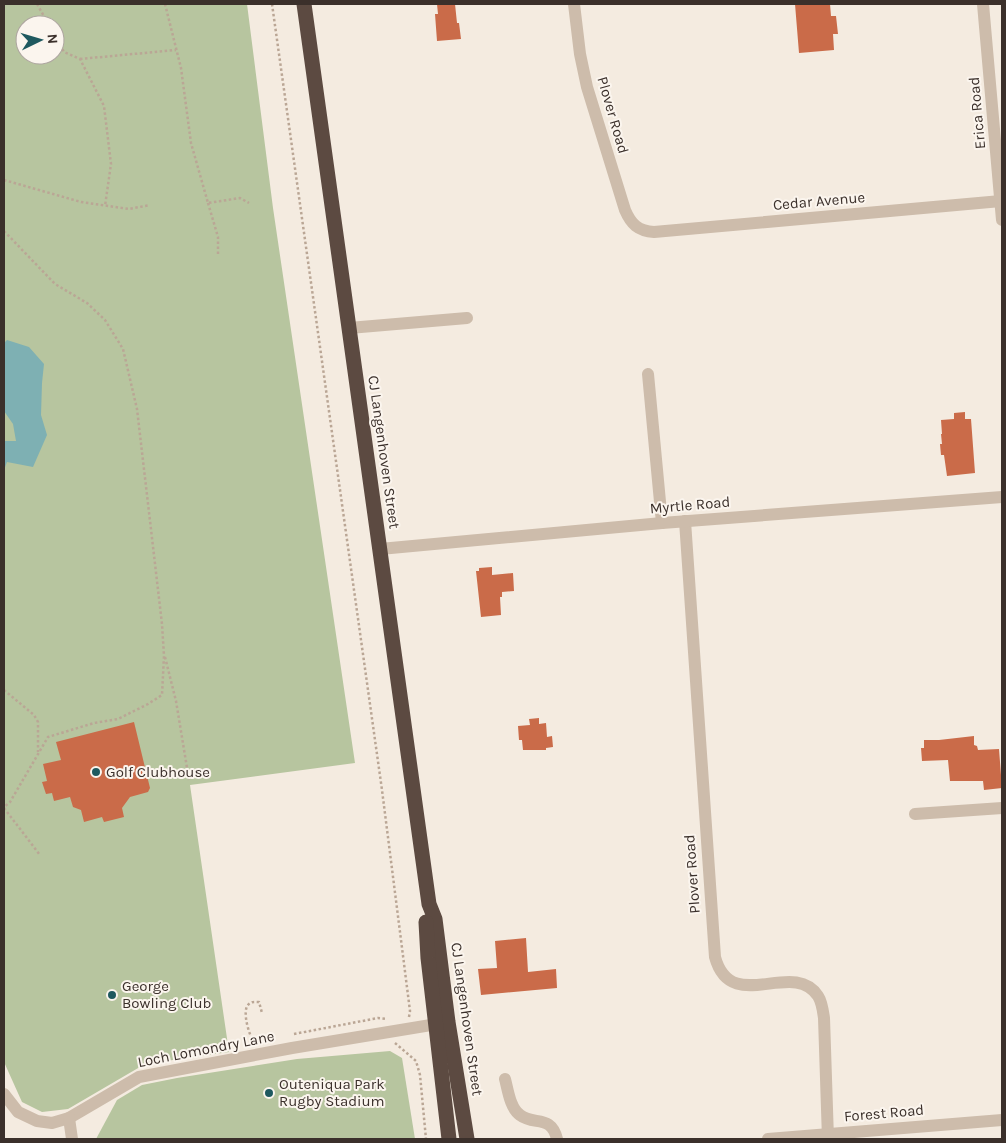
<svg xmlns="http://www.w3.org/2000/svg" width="1006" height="1143" font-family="Karla,sans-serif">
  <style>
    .green { fill: #b7c59f; fill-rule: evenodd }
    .water { fill: #7eb0b3 }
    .building { fill: #ca6b49 }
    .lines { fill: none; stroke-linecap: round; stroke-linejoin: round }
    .path { stroke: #baa695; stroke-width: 2.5; stroke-dasharray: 2.5 2.5; stroke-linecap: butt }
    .minor { stroke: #cdbcab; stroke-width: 12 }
    .highway { stroke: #5c4a41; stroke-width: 15 }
    .poi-dot { fill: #1e595f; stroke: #fbf5ee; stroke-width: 2 }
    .labels { text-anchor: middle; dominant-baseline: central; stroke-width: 4; stroke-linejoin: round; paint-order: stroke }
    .street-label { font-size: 15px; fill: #3b302b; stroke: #fbf5ee }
    .poi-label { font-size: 15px; fill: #3b302b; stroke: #fbf5ee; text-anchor: start }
  </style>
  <rect width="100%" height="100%" fill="#f4ebe0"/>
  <!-- green -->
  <g class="green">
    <path d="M4 4H247L273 208 355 763 190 785 229 1052 145 1064 68 1109 42 1112 22 1102 4 1062ZM25 25H55V55H25Z"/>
    <polygon points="390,1051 402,1058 415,1139 96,1139 117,1100 142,1085 177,1078 297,1059"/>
  </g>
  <!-- water -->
  <polygon class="water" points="7,340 29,347 44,364 42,383 41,415 47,435 33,467 7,462 4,470 4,441 16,441 13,424 4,411 4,343"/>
  <!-- building -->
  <g class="building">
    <polygon points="437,4 455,4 457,23 459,23 461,39 437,41 435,14 438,14"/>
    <polygon points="795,4 830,4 831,16 836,16 838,34 833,34 834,50 799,53"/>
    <polygon points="965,412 965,419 971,419 975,473 947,476 944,455 941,455 940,444 942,444 941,434 942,434 941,420 954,419 954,413"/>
    <polygon points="492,567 492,575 513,573 514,591 502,592 502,597 500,597 501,615 481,617 476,571 479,571 479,568"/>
    <polygon points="539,718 539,724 546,723 547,737 552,736 553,747 546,748 546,750 523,750 522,740 519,740 518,726 530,725 529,719"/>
    <polygon points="134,722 150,788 148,792 130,797 122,808 124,817 104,822 102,817 84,822 81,810 73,807 70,797 54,801 52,793 46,794 42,782 47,781 43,764 61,760 56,742"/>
    <polygon points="974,736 974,745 977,746 978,750 999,749 1002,788 984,790 983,781 950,781 948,760 922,761 921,748 924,748 924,740 939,740"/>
    <polygon points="526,938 528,972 556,969 557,988 481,995 478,969 497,968 495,941"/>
  </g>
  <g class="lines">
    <!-- path -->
    <g class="path">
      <polyline points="37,4 49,25"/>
      <polyline points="165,4 181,68 191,143 208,203 240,198 249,203"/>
      <polyline points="272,4 382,790 410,1011 409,1017"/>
      <polyline points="55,36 64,52 80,59 104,106 111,164 105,206"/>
      <polyline points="80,59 176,50"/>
      <polyline points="4,180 81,202 129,209 150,205"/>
      <polyline points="208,203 218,237 218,255"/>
      <polyline points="4,231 55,284 87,303 105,320 123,349 137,409 162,624 164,656 162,695 148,704 118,719 94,723 48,737 10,802 4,807"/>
      <polyline points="165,657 176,701 189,780"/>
      <polyline points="4,690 34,715 38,722 38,752"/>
      <polyline points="4,808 40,855"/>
      <polyline points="294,1034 378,1018 387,1019"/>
      <path d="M255 1043C249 1037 242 1011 248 1005 251 1001 255 1002 259 1002L262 1013"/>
      <polyline points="395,1043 416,1061 420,1075 426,1139"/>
    </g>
    <!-- minor -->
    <g class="minor">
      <path d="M574 4 580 54 587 87 625 210C631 224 638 231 654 232L1001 201"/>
      <polyline points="983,4 1002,220"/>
      <polyline points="349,328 467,318"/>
      <polyline points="648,374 662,523"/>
      <path d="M685 521 715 957C731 1016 793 958 818 996 822 1002 823 1011 824 1018L828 1139"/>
      <polyline points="380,549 662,523 1002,497"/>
      <polyline points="915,814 1002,808"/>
      <path d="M505 1079C508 1090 510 1108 520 1115 534 1126 551 1114 557 1139"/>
      <polyline points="4,1094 18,1112 37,1121 52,1123 69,1118 139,1077 292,1048 443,1023"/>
      <polyline points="69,1118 72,1139"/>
      <polyline points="768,1139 1002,1120"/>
    </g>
    <!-- highway -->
    <g class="highway">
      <polyline points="304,4 429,904 435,919 448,1022 467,1139"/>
      <polyline points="426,922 428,958 449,1139"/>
    </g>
  </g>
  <!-- markers -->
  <g class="poi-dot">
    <circle cx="96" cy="772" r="5"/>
    <circle cx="112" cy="995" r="5"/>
    <circle cx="269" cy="1093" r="5"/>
  </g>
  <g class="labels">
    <!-- street labels -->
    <g class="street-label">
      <text transform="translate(977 113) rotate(-95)">Erica Road</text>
      <text transform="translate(613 115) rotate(74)">Plover Road</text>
      <text transform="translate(819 201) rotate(-5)">Cedar Avenue</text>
      <text transform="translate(384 452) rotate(82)">CJ Langenhoven Street</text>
      <text transform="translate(690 505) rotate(-5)">Myrtle Road</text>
      <text transform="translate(692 874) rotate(-94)">Plover Road</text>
      <text transform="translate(467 1019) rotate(82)">CJ Langenhoven Street</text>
      <text transform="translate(206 1049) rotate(-11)">Loch Lomondry Lane</text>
      <text transform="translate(884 1113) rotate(-5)">Forest Road</text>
    </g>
    <!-- poi labels -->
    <g class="poi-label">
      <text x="106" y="772">Golf Clubhouse</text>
      <text x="122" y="986">George<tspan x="122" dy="17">Bowling Club</tspan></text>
      <text x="279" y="1084">Outeniqua Park<tspan x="279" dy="17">Rugby Stadium</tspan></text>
    </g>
  </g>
  <!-- border -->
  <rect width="1006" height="1143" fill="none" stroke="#3b302b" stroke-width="10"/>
  <!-- north arrow -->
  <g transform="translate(40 40) rotate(85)"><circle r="24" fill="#fbf5ee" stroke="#aea6a0"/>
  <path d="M0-4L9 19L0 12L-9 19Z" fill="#1e595f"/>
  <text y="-8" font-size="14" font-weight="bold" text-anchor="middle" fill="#3b302b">N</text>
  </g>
</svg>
